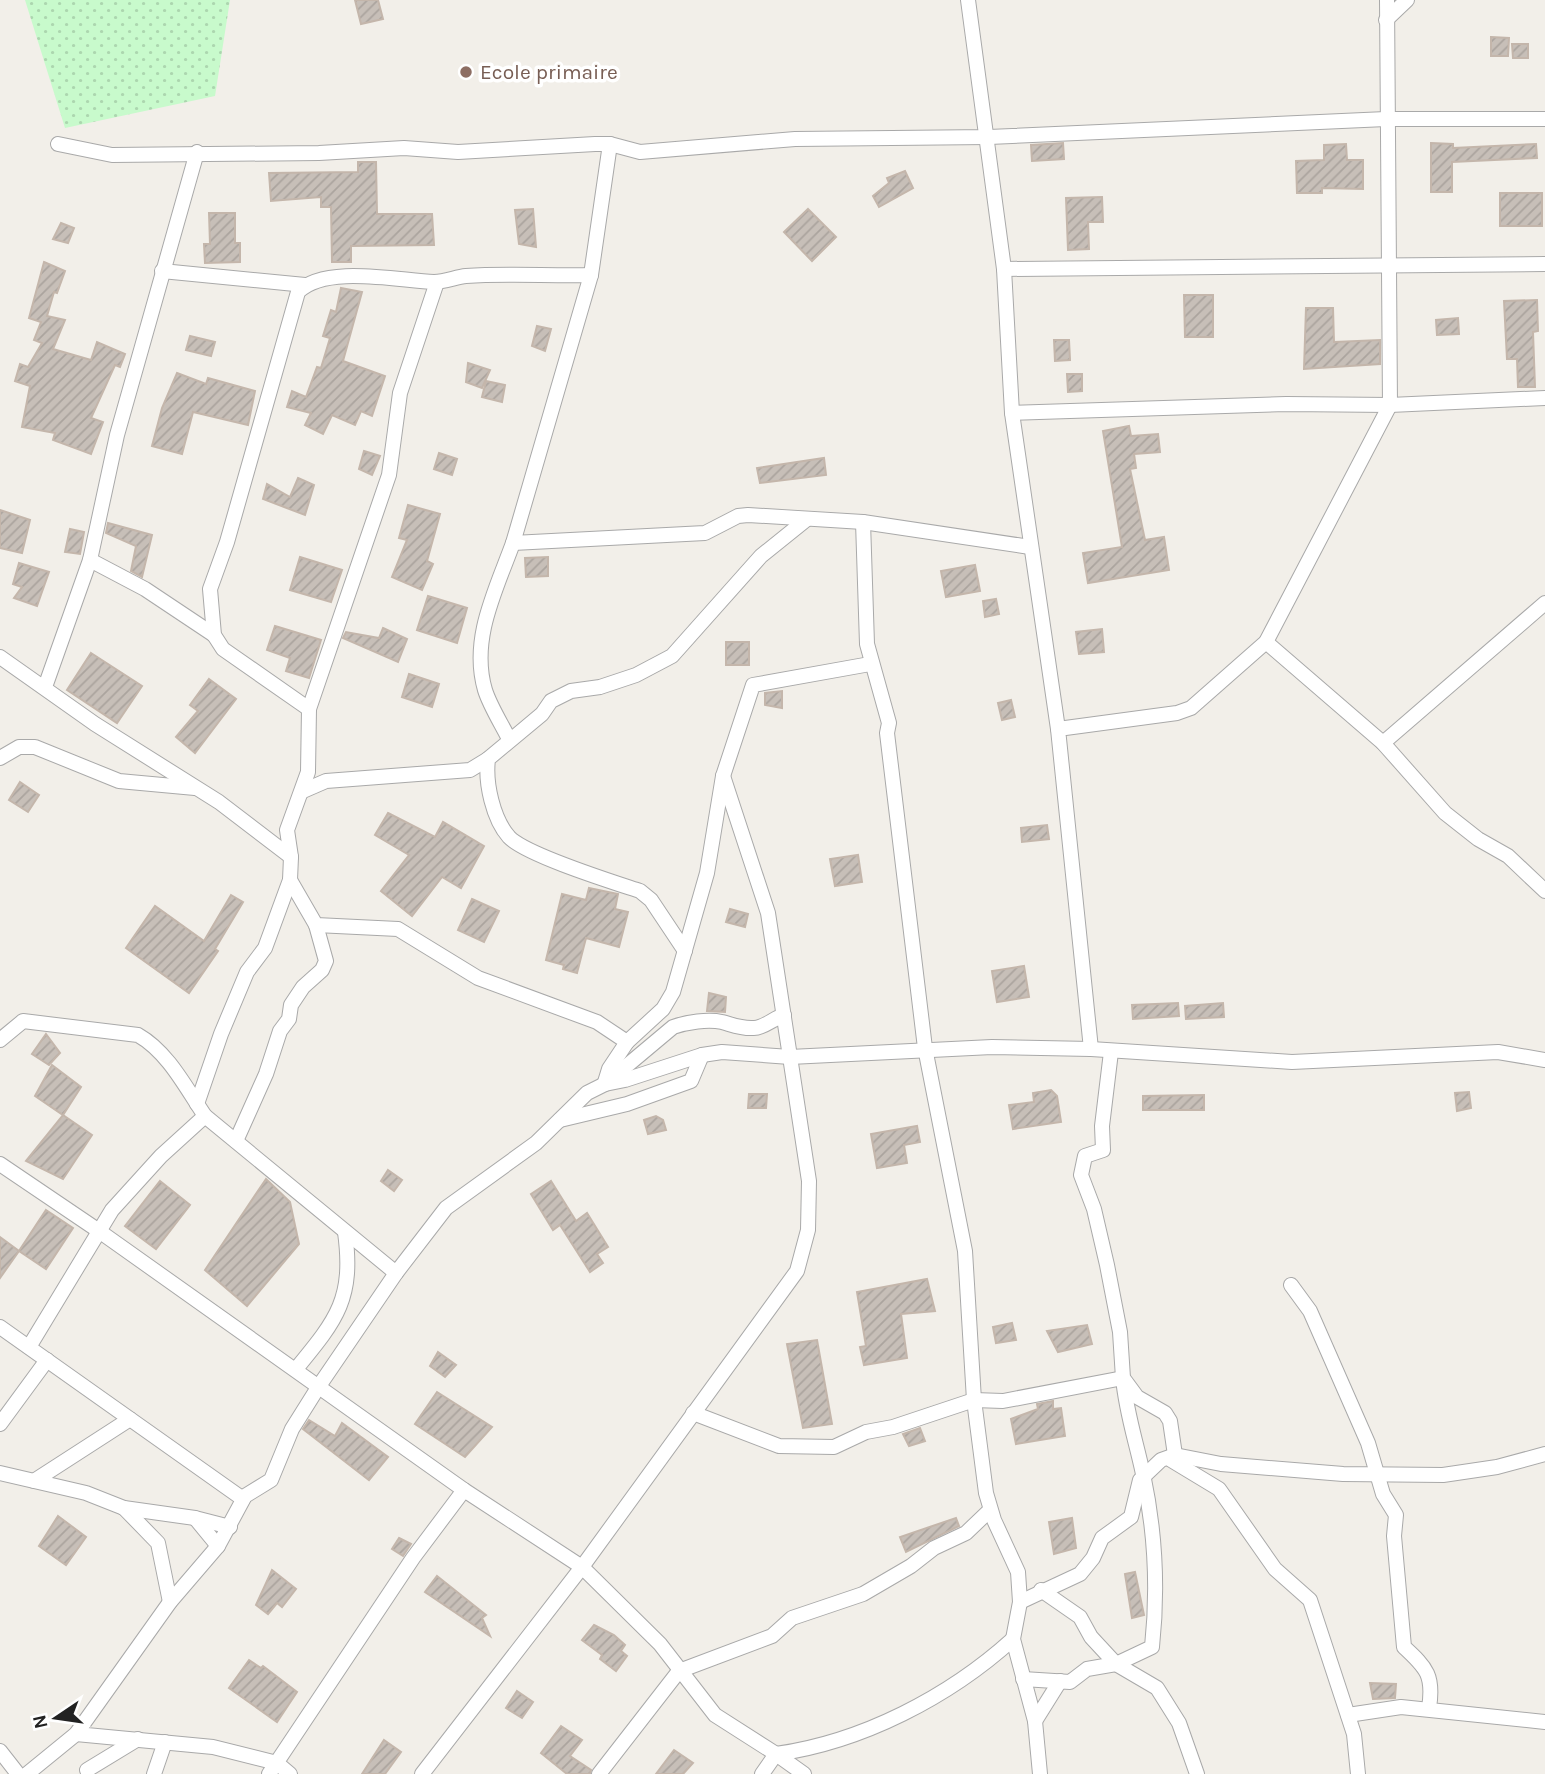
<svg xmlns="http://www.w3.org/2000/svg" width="1545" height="1774" font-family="Karla,sans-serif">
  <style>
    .park { fill: url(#park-dots) }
    .building { fill: url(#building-hatch); stroke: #c4b6ab; stroke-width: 2 }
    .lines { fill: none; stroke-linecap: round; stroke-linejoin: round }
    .street-casing { stroke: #a9a9a9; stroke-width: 16 }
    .street { stroke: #fff; stroke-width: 14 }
    .education-dot { fill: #8d6e63; stroke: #fff; stroke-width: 2.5 }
    .labels { text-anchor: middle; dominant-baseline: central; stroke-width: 7; stroke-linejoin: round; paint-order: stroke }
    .education-label { font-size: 21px; fill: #785e54; stroke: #fff; text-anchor: start }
  </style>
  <defs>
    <pattern id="park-dots" width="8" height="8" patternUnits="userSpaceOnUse" patternTransform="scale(1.75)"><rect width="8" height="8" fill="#c8facc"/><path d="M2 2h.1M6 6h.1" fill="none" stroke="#acd6af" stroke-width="1.8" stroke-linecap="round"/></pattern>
    <pattern id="building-hatch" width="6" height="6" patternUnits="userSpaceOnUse" patternTransform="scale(1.75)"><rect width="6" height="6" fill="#c7bfb8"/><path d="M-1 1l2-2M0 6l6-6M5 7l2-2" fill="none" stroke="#aba49e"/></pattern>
  </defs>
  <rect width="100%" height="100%" fill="#f2efe9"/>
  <!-- park -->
  <polygon class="park" points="25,0 230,0 215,96 65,128"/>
  <!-- building -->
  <g class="building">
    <polygon points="355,0 378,0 383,19 361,24"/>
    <polygon points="1491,37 1509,38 1508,56 1491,56"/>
    <polygon points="1512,44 1528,44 1528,58 1513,58"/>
    <polygon points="1063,143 1064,159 1032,161 1031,145"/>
    <polygon points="1431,143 1453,144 1453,148 1536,144 1537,158 1452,162 1452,192 1431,192"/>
    <polygon points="1346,144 1347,160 1363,160 1363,189 1322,188 1322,193 1297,193 1296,161 1324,160 1324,145"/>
    <polygon points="358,162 376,162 377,214 432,214 434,245 351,246 351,262 332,262 331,207 321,207 321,197 271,201 269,173 358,172"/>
    <polygon points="905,171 913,188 879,207 873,196 889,183 887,178"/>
    <rect x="1500" y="193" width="42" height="33"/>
    <polygon points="1102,197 1103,222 1088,222 1089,249 1068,250 1066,198"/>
    <polygon points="533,209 536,247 519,244 515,210"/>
    <polygon points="808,209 836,237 812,261 784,232"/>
    <polygon points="209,213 235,213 235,243 240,243 240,262 205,263 204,244 210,244"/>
    <polygon points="61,223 74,228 68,243 53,239"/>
    <polygon points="44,262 65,271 57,293 54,292 47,316 65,320 53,349 91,360 97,342 125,354 120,367 115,365 91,418 103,422 91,454 53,440 55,433 22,427 30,386 15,381 20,364 28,367 42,343 34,340 41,322 29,318"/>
    <polygon points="341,288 362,292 343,361 385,376 372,416 361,411 355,425 332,415 323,434 305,425 311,413 287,407 292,391 306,397 317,367 321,368 330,338 323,336 331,310 336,312"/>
    <polygon points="1184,295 1213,295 1213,337 1185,337"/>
    <polygon points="1537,300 1538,331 1533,332 1535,387 1518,387 1517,359 1507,359 1504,301"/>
    <polygon points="1306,308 1333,308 1334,342 1380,340 1380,364 1304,369"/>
    <polygon points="1458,318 1459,334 1437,335 1436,320"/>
    <polygon points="537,326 551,329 545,351 532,346"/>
    <polygon points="190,336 215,342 211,356 186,350"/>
    <polygon points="1054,340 1069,340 1070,360 1055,361"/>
    <polygon points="468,363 490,370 482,388 466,382"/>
    <polygon points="177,373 206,384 208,378 255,391 248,425 193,412 182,454 152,446 162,408"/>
    <polygon points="1067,374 1082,374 1082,391 1068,392"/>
    <polygon points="486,381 505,385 502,402 482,397"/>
    <polygon points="1129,426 1131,436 1158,434 1160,452 1134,454 1136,468 1130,469 1145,540 1164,537 1169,570 1088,583 1083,553 1122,547 1103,431"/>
    <polygon points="364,451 380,456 372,475 359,469"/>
    <polygon points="439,453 457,459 452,475 434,469"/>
    <polygon points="824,458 826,475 760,483 757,468"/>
    <polygon points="298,478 314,485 305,515 263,499 267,484 290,497"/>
    <polygon points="408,505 440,514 427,561 433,564 422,590 392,577 407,540 399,538"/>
    <polygon points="0,510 30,520 22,553 0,548"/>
    <polygon points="108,523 152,535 142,577 131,571 136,546 106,533"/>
    <polygon points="70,529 84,532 80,554 65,552"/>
    <polygon points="300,557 342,570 331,602 290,590"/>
    <polygon points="548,557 548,576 526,577 525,558"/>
    <polygon points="19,563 49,572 37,606 14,598 22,587 13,584"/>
    <polygon points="975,565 980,591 946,597 941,571"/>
    <polygon points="428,596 467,608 457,643 417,630"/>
    <polygon points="996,599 999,614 985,617 983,601"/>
    <polygon points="275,626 321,640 309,678 286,671 290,658 267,650"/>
    <polygon points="383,628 407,639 398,662 343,638 346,632 379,638"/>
    <polygon points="1102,629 1104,652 1079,654 1076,632"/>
    <rect x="726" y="642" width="23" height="23"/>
    <polygon points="91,653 142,686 117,723 67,690"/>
    <polygon points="409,674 439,684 432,707 402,697"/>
    <polygon points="209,679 236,699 195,753 176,737 198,711 190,705"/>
    <polygon points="782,691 782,708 765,705 765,693"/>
    <polygon points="1011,700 1015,717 1002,720 998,703"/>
    <polygon points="20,782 39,795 28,812 9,800"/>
    <polygon points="388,813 435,837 443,822 484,846 461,888 442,877 412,916 381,891 409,855 375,835"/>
    <polygon points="1047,825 1049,839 1022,842 1021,828"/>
    <polygon points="858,855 862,882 835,886 830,859"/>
    <polygon points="589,888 618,894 615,909 628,912 619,947 586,938 577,973 563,969 564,965 546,960 562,894 586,900"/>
    <polygon points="231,895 243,902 215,949 218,951 189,993 126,948 155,906 204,941"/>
    <polygon points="472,899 499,911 484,942 458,930"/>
    <polygon points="730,909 748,914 745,927 726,922"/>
    <polygon points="1024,966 1029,997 997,1002 992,971"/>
    <polygon points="709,993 726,997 725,1012 707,1011"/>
    <polygon points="1178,1003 1179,1016 1133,1019 1132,1005"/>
    <polygon points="1223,1003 1224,1017 1186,1019 1185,1006"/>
    <polygon points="46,1034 60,1053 49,1065 32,1054"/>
    <polygon points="52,1065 81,1087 63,1115 35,1096"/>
    <polygon points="1051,1090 1057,1096 1061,1122 1013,1129 1009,1105 1034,1102 1033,1093"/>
    <polygon points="1469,1092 1471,1108 1457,1111 1455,1093"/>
    <polygon points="749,1094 767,1094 766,1108 748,1108"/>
    <polygon points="1204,1095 1204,1110 1143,1110 1143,1096"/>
    <polygon points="63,1115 92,1135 63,1179 26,1161"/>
    <polygon points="656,1116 663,1120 666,1130 648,1134 644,1120"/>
    <polygon points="917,1126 920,1142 904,1145 907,1163 877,1168 871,1134"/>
    <polygon points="388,1170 402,1180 394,1191 381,1181"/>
    <polygon points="266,1179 290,1202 299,1244 247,1306 205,1270"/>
    <polygon points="160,1181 190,1205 156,1249 125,1226"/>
    <polygon points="551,1181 576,1221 587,1213 608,1247 597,1254 603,1263 590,1272 560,1225 553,1230 531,1194"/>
    <polygon points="46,1210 73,1228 46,1269 19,1251"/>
    <polygon points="0,1237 19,1251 0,1278"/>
    <polygon points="927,1279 935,1311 901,1314 907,1358 864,1365 860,1347 866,1346 857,1292"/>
    <polygon points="1012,1323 1016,1340 996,1343 993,1327"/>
    <polygon points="1087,1325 1092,1344 1058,1352 1047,1331"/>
    <polygon points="817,1340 832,1424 803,1428 787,1344"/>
    <polygon points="438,1352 456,1365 445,1377 430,1366"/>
    <polygon points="437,1392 492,1427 465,1457 415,1424"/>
    <polygon points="1053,1401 1053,1409 1061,1408 1065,1436 1016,1444 1011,1419 1038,1409 1037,1404"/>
    <polygon points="309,1420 335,1436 342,1423 388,1457 369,1480 303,1429"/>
    <polygon points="920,1428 925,1441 909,1446 903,1434"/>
    <polygon points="58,1516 86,1537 66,1565 39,1546"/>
    <polygon points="956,1518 959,1526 906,1552 900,1537"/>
    <polygon points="1072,1518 1076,1548 1054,1554 1049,1522"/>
    <polygon points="399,1538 411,1544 403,1556 392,1549"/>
    <polygon points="272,1570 296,1589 282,1607 277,1603 268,1614 256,1605"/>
    <polygon points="1135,1572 1144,1615 1132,1618 1125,1574"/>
    <polygon points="437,1576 486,1615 482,1618 490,1636 425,1592"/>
    <polygon points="594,1625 614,1635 625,1645 621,1651 627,1656 616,1671 600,1659 602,1655 582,1640"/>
    <polygon points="249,1660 261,1668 263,1666 297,1692 277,1722 229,1688"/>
    <polygon points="1370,1683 1396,1684 1395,1698 1373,1699"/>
    <polygon points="517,1691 533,1702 522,1718 506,1708"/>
    <polygon points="561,1726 582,1740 570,1756 591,1770 590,1774 567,1774 541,1753"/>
    <polygon points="384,1740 401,1752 385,1774 362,1774"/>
    <polygon points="674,1750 693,1763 683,1774 656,1774"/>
  </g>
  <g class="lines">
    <defs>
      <g id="street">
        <polyline points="968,0 1004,269 1012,413 1058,729"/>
        <polyline points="1386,20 1407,0"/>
        <polyline points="58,144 112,155 319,153 404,148 458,152 595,144 610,144 640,152 795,139 989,137 1386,119 1545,119"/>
        <polyline points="610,144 591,275 513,543 705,533 738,516 748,515 863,522 1030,547"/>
        <polyline points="1004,269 1545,264"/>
        <polyline points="162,271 305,285"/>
        <polyline points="1012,413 1286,404 1390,405 1545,398"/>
        <polyline points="863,522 867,644 889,723 887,733 925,1048 965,1251 974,1400 986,1493 994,1520 1018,1572 1020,1602 1013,1639 1035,1721 1040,1774"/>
        <polyline points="90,560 145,589 214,635"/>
        <polyline points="1266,642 1383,743 1445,813 1478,839 1508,856 1545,891"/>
        <polyline points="0,657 95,724 219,802 291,857"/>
        <polyline points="45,687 90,560 117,435 197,152"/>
        <path d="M309 709 223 649 214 635 210 589 227 542 298 292C325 264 400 281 434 282 445 282 456 277 466 276 507 273 549 276 591 275"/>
        <path d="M509 739C501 723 490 706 485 690 470 639 496 590 513 543"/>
        <polyline points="1383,743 1545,603"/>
        <polyline points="0,758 19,747 35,747 119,781 195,788"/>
        <polyline points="303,791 326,781 470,770 488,759"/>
        <polyline points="290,880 316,925 398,929 478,978 597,1022 627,1042 609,1069 605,1082"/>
        <path d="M685 951 651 900 640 891C613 882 526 855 509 837 493 819 485 783 488 759L542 714 551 701 571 691 600 687 636 675 672 656 761 556 807 519"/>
        <path d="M0 1040 23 1021 138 1035C168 1052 186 1088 205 1116L396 1273"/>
        <polyline points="627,1042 663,1009 673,992 707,873 723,776 753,685 870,664"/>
        <polyline points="1091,1049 1058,729 1177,713 1191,708 1266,642 1390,405 1387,0"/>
        <polyline points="1111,1052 1102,1126 1103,1150 1085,1156 1081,1175 1094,1209 1107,1265 1120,1332 1123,1378 1137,1397 1165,1413 1170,1421 1175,1455"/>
        <polyline points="605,1084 625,1080 702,1055 722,1052 790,1057 992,1047 1091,1049 1292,1062 1498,1052 1545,1060"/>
        <polyline points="197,1104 221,1034 247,972 265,948 290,880 291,857 287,830 308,772 309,709 389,475 400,393 437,282"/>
        <polyline points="560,1120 627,1104 691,1081 702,1055"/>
        <polyline points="236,1141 266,1074 280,1031 289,1019 291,1005 303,987 322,970 326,961 316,925"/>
        <polyline points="0,1164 99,1231 464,1490 582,1567 660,1644 715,1715 776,1754 762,1774"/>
        <path d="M1291 1285 1310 1311 1368 1443 1383 1494 1396 1515 1394 1536 1404 1647C1427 1668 1434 1676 1429 1708"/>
        <polyline points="0,1327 243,1499"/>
        <polyline points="29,1347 112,1210 161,1156 205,1116"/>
        <path d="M296 1369C337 1319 354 1299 345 1232"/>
        <path d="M693 1413 779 1446 834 1447 866 1432 893 1427 974 1400 1003 1401 1123 1378C1126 1412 1136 1441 1143 1474 1155 1530 1158 1591 1152 1647L1116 1664 1087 1669 1070 1682 1023 1679"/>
        <polyline points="0,1424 47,1360"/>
        <polyline points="1171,1460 1219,1489 1275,1569 1310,1600 1354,1734 1358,1774"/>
        <polyline points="0,1473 86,1493 124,1508 195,1518 230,1527"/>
        <polyline points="34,1481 130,1419"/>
        <polyline points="124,1508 158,1543 170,1602"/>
        <polyline points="195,1518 218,1546"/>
        <polyline points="1041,1590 1080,1617 1091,1637 1116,1664 1157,1688 1179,1723 1197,1774"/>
        <polyline points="1020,1602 1080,1574 1093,1558 1102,1538 1131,1517 1140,1480 1161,1460 1175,1455 1221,1464 1343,1474 1443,1475 1497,1467 1545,1454"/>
        <polyline points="1348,1715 1401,1707 1545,1722"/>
        <polyline points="1035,1721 1060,1681"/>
        <polyline points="76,1734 213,1747 277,1763 290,1774"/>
        <polyline points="0,1751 18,1774"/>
        <path d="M776 1754C862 1742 949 1697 1013 1639"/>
        <polyline points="776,1754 804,1774"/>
        <polyline points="87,1770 138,1739"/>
        <path d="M27 1774 76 1734 170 1602 218 1546 245 1496 271 1480 292 1429 319 1386 396 1273 446 1208 536 1143 587 1093 605 1084 673 1027C687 1022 708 1019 722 1022 733 1025 742 1029 754 1028 764 1028 774 1018 784 1015"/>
        <polyline points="154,1774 165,1742"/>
        <polyline points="269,1774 413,1558 464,1490"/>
        <polyline points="422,1774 582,1567 797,1271 808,1230 809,1181 768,913 723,776"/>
        <polyline points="599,1774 679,1671 772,1636 792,1618 863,1594 911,1566 934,1548 966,1533 990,1510"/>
      </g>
    </defs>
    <!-- street casing -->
    <use href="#street" class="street-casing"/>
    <!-- street -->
    <use href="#street" class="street"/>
  </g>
  <!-- markers -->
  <circle class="education-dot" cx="466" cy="72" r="7"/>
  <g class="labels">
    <!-- education labels -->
    <g class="education-label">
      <text x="480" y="72">Ecole primaire</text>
    </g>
  </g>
  <!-- north arrow -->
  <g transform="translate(56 1718) rotate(257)" stroke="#ffffff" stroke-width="5" paint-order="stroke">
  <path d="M0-5L12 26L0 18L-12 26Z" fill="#222222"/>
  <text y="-10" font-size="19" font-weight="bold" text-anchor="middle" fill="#222222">N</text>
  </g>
</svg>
